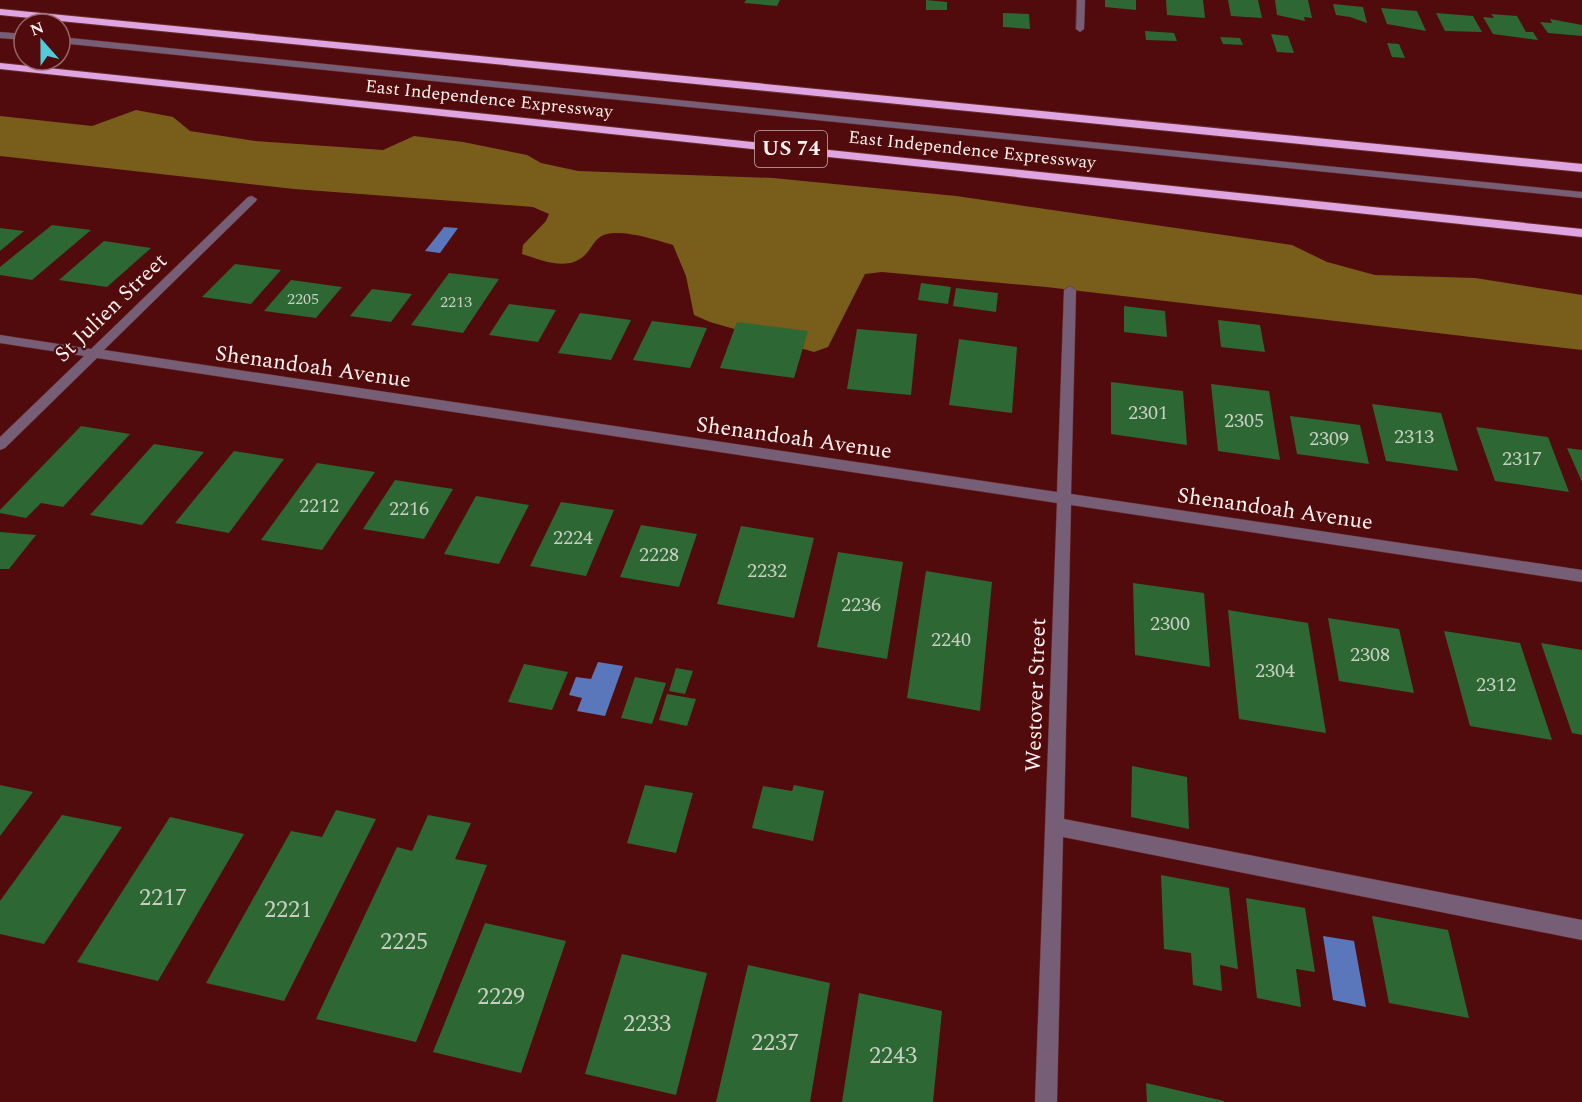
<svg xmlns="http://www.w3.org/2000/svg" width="1582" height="1102" font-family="Spectral,serif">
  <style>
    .forest { fill: #795e1b }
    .water { fill: #5a77bc }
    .building { fill: #2d6733 }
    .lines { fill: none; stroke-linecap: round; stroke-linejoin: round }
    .minor-casing { stroke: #6a2b2c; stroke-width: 1 }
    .highway-casing { stroke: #6a2b2c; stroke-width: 2 }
    .minor { fill: #765f76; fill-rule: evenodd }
    .highway { fill: #dea5e0; fill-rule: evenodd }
    .labels { text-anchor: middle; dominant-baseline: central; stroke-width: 4.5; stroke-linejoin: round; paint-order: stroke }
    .far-number-label { font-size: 16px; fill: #c8cfc2 }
    .far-street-label { font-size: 18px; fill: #fcf2f1; stroke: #520b0c }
    .number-label { font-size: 20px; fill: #c8cfc2 }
    .shield { fill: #520b0c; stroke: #c9adac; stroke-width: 1.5 }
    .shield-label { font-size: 21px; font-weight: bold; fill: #fcf2f1 }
    .street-label { font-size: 22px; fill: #fcf2f1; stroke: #520b0c }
    .near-number-label { font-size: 24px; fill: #c8cfc2 }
  </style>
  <rect width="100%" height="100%" fill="#520b0c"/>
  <!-- forest -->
  <path class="forest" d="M136 110 173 117 190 131 255 141 383 150 414 136 463 142 527 155 541 163 578 171 773 178 956 196 1292 245 1327 262 1375 275 1475 278 1582 295V350L1046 287 882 272 865 274 828 347 814 352 710 322 694 315 686 276 673 245C658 240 614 226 600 237 594 241 590 250 585 255 568 272 541 260 522 254L523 245 546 221 549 214 533 207 294 189 0 156V116L92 126Z"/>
  <!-- water -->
  <g class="water">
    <polygon points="444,227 458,228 440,253 425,251"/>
    <polygon points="598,662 623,666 605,716 577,711 582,698 569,695 576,677 591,679"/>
    <polygon points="1323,936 1354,941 1366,1007 1333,1000"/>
  </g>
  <!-- building -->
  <g class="building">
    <polygon points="746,0 780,0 777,6 744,3"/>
    <polygon points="926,0 947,2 947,10 926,10"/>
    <polygon points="1105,0 1136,0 1136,10 1105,7"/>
    <polygon points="1166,0 1203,0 1205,18 1167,15"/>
    <polygon points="1228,0 1258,0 1262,18 1231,16"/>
    <polygon points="1275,0 1308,0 1312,18 1304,17 1305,21 1277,15"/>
    <polygon points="1333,4 1363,7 1367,23 1350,17 1336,15"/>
    <polygon points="1381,8 1417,11 1426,31 1387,24"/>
    <polygon points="1003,13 1029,14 1030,29 1003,27"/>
    <polygon points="1436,13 1473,16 1482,32 1445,31"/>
    <polygon points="1491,14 1517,16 1526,32 1533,32 1538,40 1493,34 1483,17 1494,18"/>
    <polygon points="1550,19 1582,25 1582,36 1548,33 1540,22 1552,23"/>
    <polygon points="1145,31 1174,33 1177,41 1146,40"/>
    <polygon points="1271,34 1288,36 1294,53 1277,52"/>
    <polygon points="1220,37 1240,38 1243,45 1223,44"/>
    <polygon points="1387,43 1399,44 1405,58 1392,57"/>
    <polygon points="52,225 91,230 32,280 0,275 0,267"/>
    <polygon points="0,228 24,231 0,251"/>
    <polygon points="104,241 151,248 107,287 59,280"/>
    <polygon points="235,264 281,270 251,304 202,297"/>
    <polygon points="449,273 499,279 463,333 411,325"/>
    <polygon points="291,280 342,287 316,318 264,311"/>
    <polygon points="921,283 951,287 948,304 918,300"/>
    <polygon points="956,288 998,293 996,312 953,306"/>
    <polygon points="372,289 412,294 391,322 350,316"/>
    <polygon points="509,304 556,310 538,342 489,335"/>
    <polygon points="1124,306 1165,311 1167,337 1124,332"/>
    <polygon points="580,313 631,320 611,360 558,353"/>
    <polygon points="1218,320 1260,325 1265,352 1221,347"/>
    <polygon points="652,321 707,328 690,368 633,360"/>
    <polygon points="737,322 808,331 794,378 720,368"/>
    <polygon points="857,329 917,334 911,395 847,389"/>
    <polygon points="959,339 1017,347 1012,413 949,405"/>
    <polygon points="1111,382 1183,391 1187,445 1111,434"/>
    <polygon points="1211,384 1269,391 1280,460 1218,451"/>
    <polygon points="1372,404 1441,413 1458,471 1386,461"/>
    <polygon points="1290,416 1360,425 1369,464 1297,454"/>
    <polygon points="81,426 130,434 63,507 41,503 26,518 0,513 0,510"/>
    <polygon points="1476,427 1548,437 1569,492 1495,481"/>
    <polygon points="154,444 204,452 142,525 90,515"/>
    <polygon points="1567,448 1582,450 1582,482"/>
    <polygon points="234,451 284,459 229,533 175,523"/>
    <polygon points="317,463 375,472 322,550 261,540"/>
    <polygon points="395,480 453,489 424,539 363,529"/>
    <polygon points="476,496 529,505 499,564 444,554"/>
    <polygon points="561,502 614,510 586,576 530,566"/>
    <polygon points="641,525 697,534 679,587 620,577"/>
    <polygon points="741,526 814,538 794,618 717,604"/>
    <polygon points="0,532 36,535 9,569 0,569"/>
    <polygon points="838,552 903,562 887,659 817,647"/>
    <polygon points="926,571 992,582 980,711 907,698"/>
    <polygon points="1133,583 1204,593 1210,667 1135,655"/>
    <polygon points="1228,610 1308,623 1326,733 1239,719"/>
    <polygon points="1328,618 1399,629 1414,693 1339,681"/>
    <polygon points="1444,631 1520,643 1552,740 1470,726"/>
    <polygon points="1541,643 1582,650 1582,735 1572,733"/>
    <polygon points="524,664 568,672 552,710 508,702"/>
    <polygon points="676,668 693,671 685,694 669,691"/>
    <polygon points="635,677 666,683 652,724 621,718"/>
    <polygon points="667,694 696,699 687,726 659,720"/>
    <polygon points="1132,766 1187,777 1189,829 1131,817"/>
    <polygon points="0,785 33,792 0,836"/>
    <polygon points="645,785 693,793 676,853 627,843"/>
    <polygon points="794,785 824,791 813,841 752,828 763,786 792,791"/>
    <polygon points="336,810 376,819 284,1001 206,983 291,831 322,837"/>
    <polygon points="62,815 122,827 44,944 0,934 0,901"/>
    <polygon points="428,815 471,823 455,859 487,865 416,1042 316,1019 397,847 412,851"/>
    <polygon points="170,817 244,834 158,981 77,962"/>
    <polygon points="1161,875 1229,888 1238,969 1220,965 1222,991 1193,985 1191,953 1164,949"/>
    <polygon points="1246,898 1305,908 1315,972 1296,969 1301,1007 1257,998"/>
    <polygon points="1372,916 1448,930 1469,1018 1389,1003"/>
    <polygon points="485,923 566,941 521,1073 433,1052"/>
    <polygon points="622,954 707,973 676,1095 585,1074"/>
    <polygon points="748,965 830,983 810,1102 716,1102"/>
    <polygon points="859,993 942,1011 933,1102 842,1102"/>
    <polygon points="1146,1083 1224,1101 1224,1102 1147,1102"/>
  </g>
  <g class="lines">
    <defs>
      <g id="minor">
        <polygon points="1077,0 1085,0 1084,29 1080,32 1076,29"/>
        <polygon points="0,32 24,34 24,40 0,38"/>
        <polygon points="60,37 1582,192 1582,198 60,43"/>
        <polygon points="252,196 257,199 256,201 104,350 1057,492 1064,290 1070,286 1076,290 1071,494 1582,570 1582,582 1071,505 1064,819 1582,920 1582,940 1063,837 1057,1102 1035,1102 1057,503 97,358 5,448 0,450 0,437 84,356 0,343 0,335 91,349 248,197"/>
      </g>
      <g id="highway">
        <polygon points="0,9 1582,164 1582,172 0,15"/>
        <polygon points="0,63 1582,229 1582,237 0,69"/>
      </g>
    </defs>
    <!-- minor casing -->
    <use href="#minor" class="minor-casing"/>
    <!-- highway casing -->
    <use href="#highway" class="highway-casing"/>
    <!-- minor -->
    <use href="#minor" class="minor"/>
    <!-- highway -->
    <use href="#highway" class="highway"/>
  </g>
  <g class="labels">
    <!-- far-number labels -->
    <g class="far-number-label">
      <text x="303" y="299">2205</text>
      <text x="456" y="302">2213</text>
    </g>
    <!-- far-street labels -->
    <g class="far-street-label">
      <text transform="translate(489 99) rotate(6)">East Independence Expressway</text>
      <text transform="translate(972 150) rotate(6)">East Independence Expressway</text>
    </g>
    <!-- number labels -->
    <g class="number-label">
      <text x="1148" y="413">2301</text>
      <text x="1244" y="421">2305</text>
      <text x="1414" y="437">2313</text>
      <text x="1329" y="439">2309</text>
      <text x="1522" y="459">2317</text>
      <text x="319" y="506">2212</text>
      <text x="409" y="509">2216</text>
      <text x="573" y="538">2224</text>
      <text x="659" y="555">2228</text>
      <text x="767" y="571">2232</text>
      <text x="861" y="605">2236</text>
      <text x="1170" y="624">2300</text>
      <text x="951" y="640">2240</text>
      <text x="1370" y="655">2308</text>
      <text x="1275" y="671">2304</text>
      <text x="1496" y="685">2312</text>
    </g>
    <!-- shield labels -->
    <rect class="shield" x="755" y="131" width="72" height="36" rx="4.5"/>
    <g class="shield-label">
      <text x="791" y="149">US 74</text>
    </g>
    <!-- street labels -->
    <g class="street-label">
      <text transform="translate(111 308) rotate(-44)">St Julien Street</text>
      <text transform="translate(313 367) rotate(8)">Shenandoah Avenue</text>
      <text transform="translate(794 438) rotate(8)">Shenandoah Avenue</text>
      <text transform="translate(1275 509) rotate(8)">Shenandoah Avenue</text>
      <text transform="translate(1036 695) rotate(-88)">Westover Street</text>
    </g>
    <!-- near-number labels -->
    <g class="near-number-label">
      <text x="163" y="898">2217</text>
      <text x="288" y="910">2221</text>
      <text x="404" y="942">2225</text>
      <text x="501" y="997">2229</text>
      <text x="647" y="1024">2233</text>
      <text x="775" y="1043">2237</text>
      <text x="893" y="1056">2243</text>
    </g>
  </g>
  <!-- north arrow -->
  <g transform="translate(42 42) rotate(339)"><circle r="28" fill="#520b0c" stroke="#966768" stroke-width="1.5"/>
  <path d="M0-4.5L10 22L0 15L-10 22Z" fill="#52cbd9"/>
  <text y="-9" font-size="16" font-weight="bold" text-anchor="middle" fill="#fcf2f1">N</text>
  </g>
</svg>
